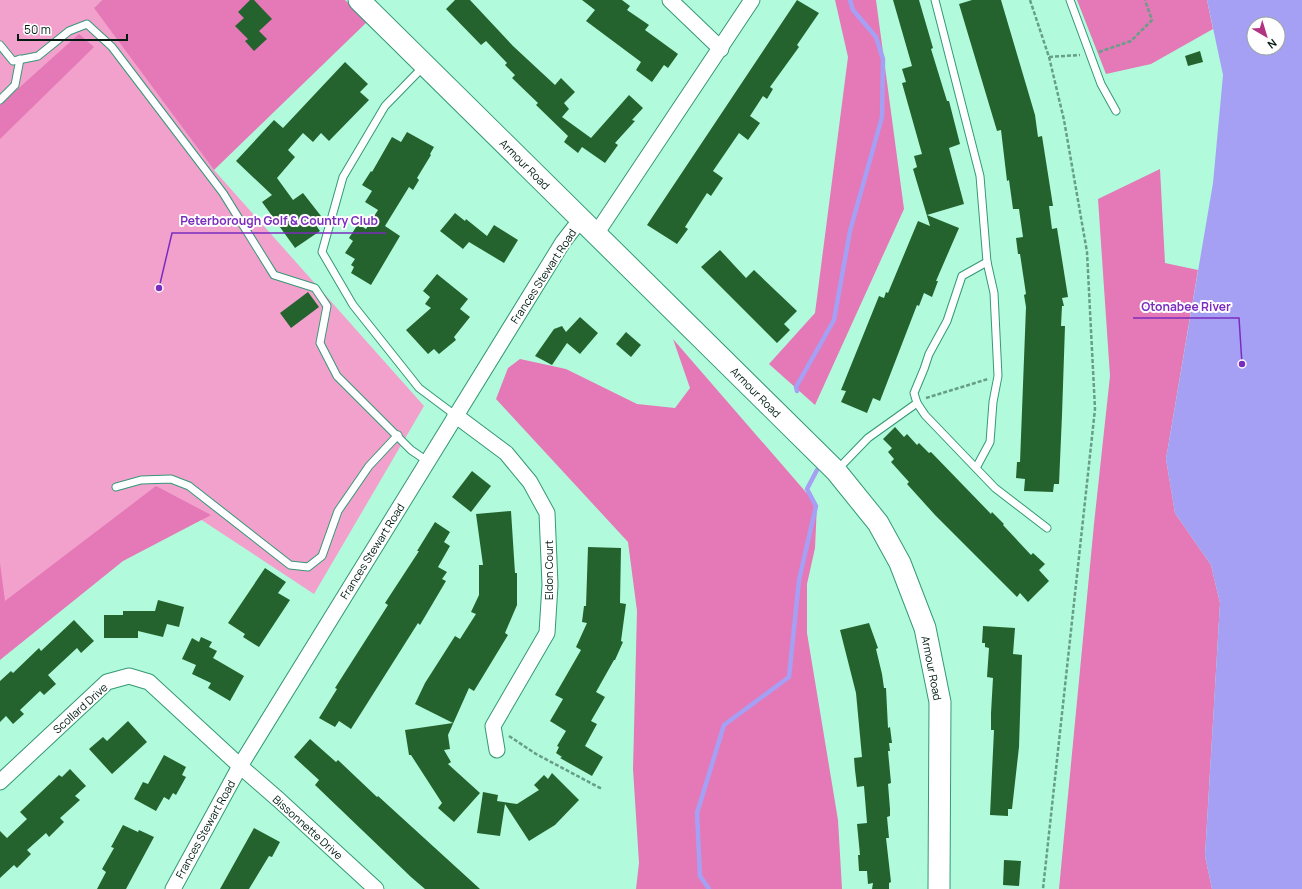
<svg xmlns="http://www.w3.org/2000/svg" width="1302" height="889" font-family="Manrope,sans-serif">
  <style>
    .green { fill: #f1a1cc }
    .forest { fill: #e578b6 }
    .water { fill: #a6a0f5; fill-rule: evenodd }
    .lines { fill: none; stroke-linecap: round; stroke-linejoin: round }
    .stream { stroke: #a6a0f5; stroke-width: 4.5 }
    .building { fill: #25632e }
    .service-casing { stroke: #359876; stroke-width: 9 }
    .minor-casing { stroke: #359876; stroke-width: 17 }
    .secondary-casing { stroke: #359876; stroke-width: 23 }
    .path { stroke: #679e88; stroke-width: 2.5; stroke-dasharray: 4 2; stroke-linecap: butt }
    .service { stroke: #fff; stroke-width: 7 }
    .minor { stroke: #fff; stroke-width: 15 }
    .secondary { stroke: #fff; stroke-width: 21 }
    .labels { text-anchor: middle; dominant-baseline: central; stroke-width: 4; stroke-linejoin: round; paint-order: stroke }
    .street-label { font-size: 11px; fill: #001c12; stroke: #fff }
    .leader { fill: none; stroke: #7b2cbf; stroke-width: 1.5 }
    .callout-dot { fill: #7b2cbf; stroke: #fff; stroke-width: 1.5 }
    .callout-label { font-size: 12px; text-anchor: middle; font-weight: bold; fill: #7b2cbf; stroke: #fff; stroke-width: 4; stroke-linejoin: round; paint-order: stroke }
  </style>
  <rect width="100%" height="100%" fill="#b1fbdc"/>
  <!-- green -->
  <polygon class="green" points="0,0 102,0 95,7 214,170 424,406 314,594 165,496 0,648"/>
  <!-- forest -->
  <g class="forest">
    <polygon points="102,0 345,0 368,21 214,170 94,8"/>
    <polygon points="835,0 876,0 904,209 815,405 769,364 815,313 848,57"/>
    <polygon points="1077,0 1207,0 1213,29 1151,64 1106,74"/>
    <polygon points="79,34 94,47 0,139 0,105"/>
    <polygon points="1160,169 1165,263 1198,270 1166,459 1175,513 1211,565 1220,603 1205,856 1212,889 1059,889 1094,524 1110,376 1098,199"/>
    <polygon points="673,339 817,505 815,548 807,584 807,633 838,820 842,889 636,889 639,863 633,769 637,611 628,542 496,399 508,368 520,359 566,369 637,404 675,408 690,388"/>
    <polygon points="156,486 211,515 123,561 0,660 0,563 5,601"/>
  </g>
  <!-- water -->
  <path class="water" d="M1207 0H1302V889H1212L1205 856 1220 603 1211 565 1175 513 1166 459 1213 183 1223 75ZM1254 24H1278V48H1254Z"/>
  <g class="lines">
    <!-- stream -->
    <g class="stream">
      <polyline points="797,391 796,387 834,320 850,231 882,117 883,59 876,37 853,10 850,0"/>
      <polyline points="709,889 700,876 697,813 724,725 789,677 799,580 816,506 807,489 817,470"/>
    </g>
  </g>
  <!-- building -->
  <g class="building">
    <polygon points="250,0 254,0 272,19 259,31 267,39 254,51 245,41 248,39 235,26 244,18 238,12"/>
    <polygon points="455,0 470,0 513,46 555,85 561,78 575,92 564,103 569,109 562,117 591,138 629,95 643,108 632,120 635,121 615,143 618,145 605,163 582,147 578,153 564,142 568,136 536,105 538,103 512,78 515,75 505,65 507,63 486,41 481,45 446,9"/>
    <polygon points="582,0 622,0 630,6 627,10 649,25 645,30 678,54 668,68 664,65 652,82 636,70 641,62 586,21 595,10"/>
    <polygon points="797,0 819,13 797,45 799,47 770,87 773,89 767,99 763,96 750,116 760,123 748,140 739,133 713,171 723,178 711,196 707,193 685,227 688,229 677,244 647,225"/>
    <polygon points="893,0 919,0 933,48 931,49 947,101 949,101 960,144 949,148 964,204 927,215 959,228 936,281 938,281 932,297 924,293 919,306 917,305 880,401 873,398 867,413 841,402 846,391 841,390 879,296 884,298 886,292 888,293 918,221 930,226 913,169 917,167 914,156 922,154 902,83 906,82 902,69 912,66"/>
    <polygon points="972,0 1001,0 1035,115 1038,137 1042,136 1053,206 1049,206 1052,229 1057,228 1068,297 1062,298 1064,306 1062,306 1061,326 1065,326 1062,415 1059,484 1054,484 1053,492 1024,491 1025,479 1016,478 1017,462 1020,462 1026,307 1024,295 1026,294 1020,254 1018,254 1016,238 1023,237 1019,209 1013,209 1009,180 1007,181 1001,130 997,131 959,4"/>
    <polygon points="1200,51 1203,62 1188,66 1185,56"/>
    <polygon points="345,62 368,84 360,92 369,100 329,141 321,133 313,142 303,133 288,150 295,157 277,178 293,200 303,193 321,216 313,221 320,231 295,248 262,202 272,195 236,161 274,120 283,128"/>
    <polygon points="407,132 434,147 430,154 431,155 417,178 419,180 413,190 409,187 385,226 400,236 371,285 351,273 354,267 351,265 355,259 345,253 353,241 349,238 358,224 366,229 378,210 365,202 372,191 362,185 371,171 372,172 392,137 401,142"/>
    <polygon points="455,213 465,221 466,219 487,236 494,225 518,240 504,263 469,242 463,249 440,231"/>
    <polygon points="720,250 746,278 754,270 797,311 784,324 790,330 777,343 701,267"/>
    <polygon points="437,274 468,299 460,309 470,317 454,337 456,340 439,354 434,349 428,354 406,330 431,308 425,304 430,297 423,291"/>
    <polygon points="308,292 319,307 291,328 280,313"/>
    <polygon points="580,317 598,333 580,354 567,343 552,365 535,356 554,329 562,326 566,332"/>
    <polygon points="626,332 641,345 631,357 616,344"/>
    <polygon points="895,427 904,437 907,434 917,445 919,443 929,453 931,452 991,514 992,512 1004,524 1003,525 1031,555 1033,553 1045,564 1039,570 1049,581 1028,602 1020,593 1017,597 935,515 907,484 909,482 891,462 894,459 888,452 892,448 883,439"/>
    <polygon points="472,471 491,486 471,512 452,497"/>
    <polygon points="511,511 515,573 517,573 517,605 505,633 508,635 474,691 469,688 448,735 450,749 444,750 451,762 448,764 480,793 454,822 438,808 442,803 411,755 409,755 405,730 453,723 415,704 425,683 455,636 460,639 476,614 471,612 479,595 479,565 483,565 476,514"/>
    <polygon points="435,522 450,532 444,542 450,546 438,567 447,572 442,579 446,581 420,625 418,623 351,729 339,721 335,727 319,718 337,689 335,688 388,605 385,603 419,551 417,551"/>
    <polygon points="588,547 621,548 620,603 626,604 621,641 623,642 615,660 614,660 596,692 605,697 591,721 597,724 585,746 603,757 592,776 560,758 562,757 556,753 559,747 557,746 566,731 550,721 563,699 555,695 581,650 576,647 587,623 582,622 584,606 586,606"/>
    <polygon points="265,568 286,582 278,593 290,600 259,647 243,637 245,634 228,623"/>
    <polygon points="158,600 184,607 179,627 167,624 163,637 138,631 138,638 104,638 104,615 123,615 123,611 155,611"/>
    <polygon points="74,620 94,641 81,653 77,648 48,675 56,684 44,695 40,691 20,710 24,714 13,724 6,716 0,722 0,681 11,671 13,673 39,648 41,651"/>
    <polygon points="869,623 878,648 876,649 882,674 884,688 886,688 888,728 890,727 892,743 889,743 890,751 888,751 891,783 888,784 890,809 890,816 887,817 889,838 886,838 891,882 889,883 889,889 872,889 873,883 868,884 867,871 859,871 858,855 860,855 857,824 867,823 864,786 857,787 855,770 854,758 862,757 856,693 840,630"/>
    <polygon points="983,626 1015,628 1013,654 1022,655 1019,747 1012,809 1008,809 1008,816 990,815 994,730 991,730 991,713 993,678 987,677 989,648 985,647 985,643 982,643"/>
    <polygon points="201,637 212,642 209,647 217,651 213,658 244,676 230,701 208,688 211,683 192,674 196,665 182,659 192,638 199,642"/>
    <polygon points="128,721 147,742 112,774 89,749 103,737 107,741"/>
    <polygon points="310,739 336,762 338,760 377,797 378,796 480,889 425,889 411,877 315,785 319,780 294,757"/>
    <polygon points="164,755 186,767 182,775 186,777 176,795 173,793 169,800 164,797 156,811 134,799 143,782 148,784"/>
    <polygon points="70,769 86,786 75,796 80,800 60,818 64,822 49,837 46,833 27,850 31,854 17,868 14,865 0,878 0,831 7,838 27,819 20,812 59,775 62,777"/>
    <polygon points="552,773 579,800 555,825 529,841 505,804 500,836 477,833 483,792 498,795 497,801 517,804 539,790 534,785 544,775 548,779"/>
    <polygon points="123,825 138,832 139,830 154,837 126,889 97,889 106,872 102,869 114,848 111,847"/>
    <polygon points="254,828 280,842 272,857 269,856 249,889 220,889"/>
    <polygon points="1004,860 1021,861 1019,886 1003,885"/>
  </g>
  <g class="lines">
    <defs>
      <g id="service">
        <polyline points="935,0 980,176 987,262 994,293 998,376 993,402 990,442 976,468"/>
        <polyline points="1070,0 1101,84 1116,111"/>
        <polyline points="0,45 13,61 38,56 69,31 87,24 112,47 223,193 274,275 315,288 327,306 320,343 337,376 411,450 427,461"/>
        <polyline points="423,67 385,106 343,177 322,252 353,305 419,388 455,415"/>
        <polyline points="0,100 15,85 20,59"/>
        <polyline points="987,262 962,276 947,321 929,354 924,369 914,393 917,403 925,415 995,488 1047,528"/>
        <polyline points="838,469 868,438 917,403"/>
        <polyline points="116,487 141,480 171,479 189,486 290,565 308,567 322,556 338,511 369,466 398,435"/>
      </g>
      <g id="minor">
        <polyline points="670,0 721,49"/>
        <polyline points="596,234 752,0"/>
        <polyline points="455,415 506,453 530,482 547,513 550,585 547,633 493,726 497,750"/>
        <polyline points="0,782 107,682 129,676 149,682 240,766 279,800 376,889"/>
        <polyline points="173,889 240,766 563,242 581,219"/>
      </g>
      <polyline id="secondary" points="359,0 836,471 878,523 900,563 925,628 940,702 939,889"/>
    </defs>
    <!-- service casing -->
    <use href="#service" class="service-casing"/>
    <!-- minor casing -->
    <use href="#minor" class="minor-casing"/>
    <!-- secondary casing -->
    <use href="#secondary" class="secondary-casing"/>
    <!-- path -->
    <g class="path">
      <polyline points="1030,0 1049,57 1064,120 1087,252 1095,409 1043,889"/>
      <polyline points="1099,52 1131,41 1152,20 1145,0"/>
      <polyline points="1049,57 1080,55"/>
      <polyline points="926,398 988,379"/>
      <polyline points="509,736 536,754 602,789"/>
    </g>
    <!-- service -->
    <use href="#service" class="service"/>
    <!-- minor -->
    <use href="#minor" class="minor"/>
    <!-- secondary -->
    <use href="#secondary" class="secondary"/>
  </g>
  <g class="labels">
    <!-- street labels -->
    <g class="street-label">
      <text transform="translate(525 164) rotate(45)">Armour Road</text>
      <text transform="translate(543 276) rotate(-57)">Frances Stewart Road</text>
      <text transform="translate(756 392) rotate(45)">Armour Road</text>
      <text transform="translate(372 551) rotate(-58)">Frances Stewart Road</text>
      <text transform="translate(548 570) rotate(-90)">Eldon Court</text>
      <text transform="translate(932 668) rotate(79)">Armour Road</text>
      <text transform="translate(80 708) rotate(-42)">Scollard Drive</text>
      <text transform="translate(308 827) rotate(42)">Bissonnette Drive</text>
      <text transform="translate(205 829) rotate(-61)">Frances Stewart Road</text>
    </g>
  </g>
  <!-- callouts -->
  <path class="leader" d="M159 288L172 233H386M1242 364L1239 318H1133"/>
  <g class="callout-dot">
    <circle cx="159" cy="288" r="4"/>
    <circle cx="1242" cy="364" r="4"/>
  </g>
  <g class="callout-label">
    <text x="279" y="225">Peterborough Golf &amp; Country Club</text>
    <text x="1186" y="311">Otonabee River</text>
  </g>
  <!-- north arrow -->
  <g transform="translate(1266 36) rotate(142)"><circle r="19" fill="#ffffff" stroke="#99a4a0"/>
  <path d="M0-3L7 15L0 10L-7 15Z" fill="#b13382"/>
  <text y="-6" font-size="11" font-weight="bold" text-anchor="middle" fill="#001c12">N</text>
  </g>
  <!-- scale -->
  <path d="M18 34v6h109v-6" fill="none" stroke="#001c12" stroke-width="2"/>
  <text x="24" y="34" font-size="12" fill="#001c12" stroke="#ffffff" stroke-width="3" paint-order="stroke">50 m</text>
</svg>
